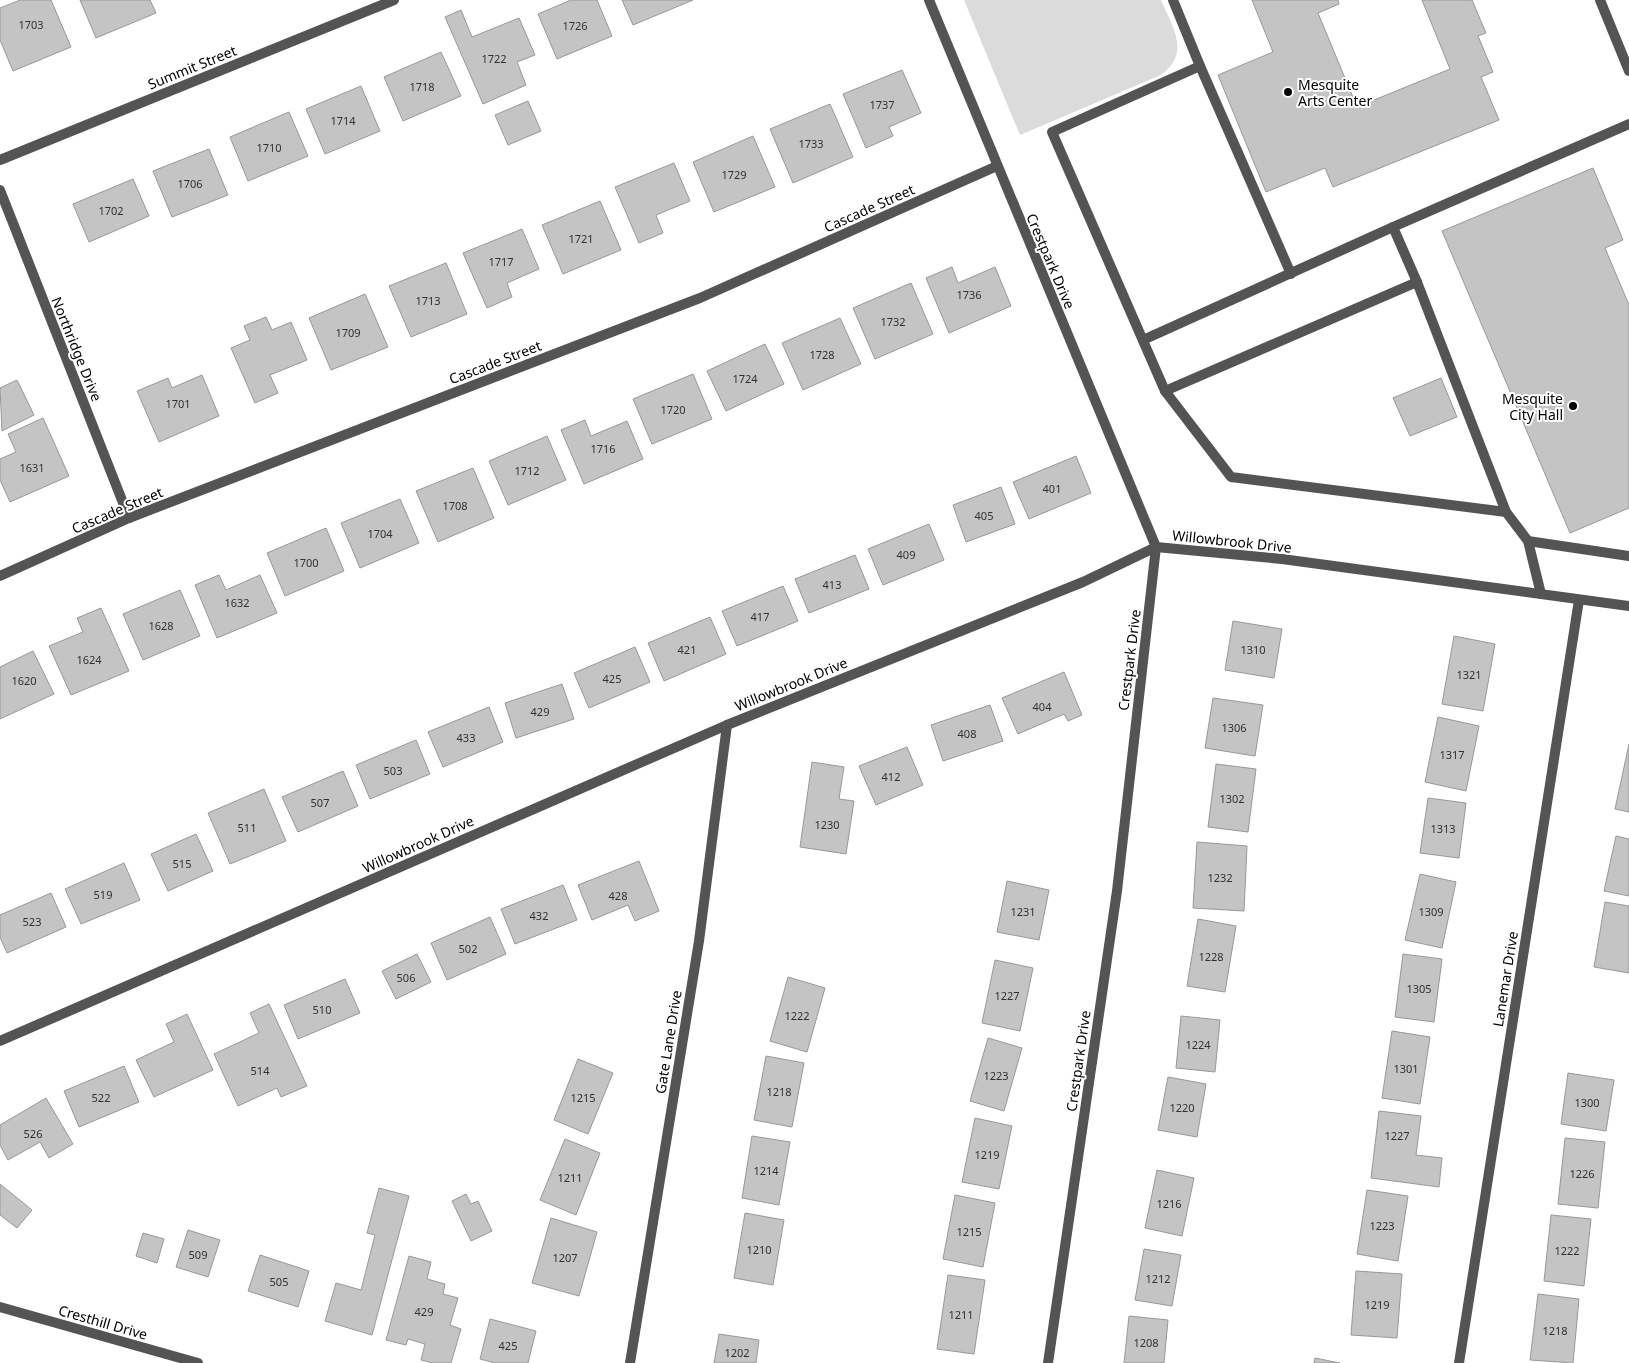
<svg xmlns="http://www.w3.org/2000/svg" width="1629" height="1363" font-family="'Noto Sans',sans-serif">
  <style>
    .green { fill: #dbdbdb }
    .building { fill: #c4c4c4; stroke: #989898 }
    .lines { fill: none; stroke-linecap: round; stroke-linejoin: round }
    .service { stroke: #545454; stroke-width: 10 }
    .minor { stroke: #545454; stroke-width: 10 }
    .poi-dot { fill: #000; stroke: #fff; stroke-width: 2 }
    .labels { text-anchor: middle; dominant-baseline: central; stroke-width: 4; stroke-linejoin: round; paint-order: stroke }
    .number-label { font-size: 11px; fill: #313131 }
    .street-label { font-size: 14px; fill: #000; stroke: #fff }
    .poi-label { font-size: 14px; fill: #000; stroke: #fff; text-anchor: start }
  </style>
  <rect width="100%" height="100%" fill="#fff"/>
  <!-- green -->
  <path class="green" d="M964 0H1161C1173 28 1191 53 1161 75L1020 135Z"/>
  <!-- building -->
  <g class="building">
    <polygon points="20,0 51,0 71,47 13,71 0,40 0,8"/>
    <polygon points="80,0 150,0 156,13 96,38"/>
    <polygon points="571,0 597,0 612,36 557,59 538,14"/>
    <polygon points="622,0 693,0 633,25"/>
    <polygon points="1252,0 1338,0 1339,4 1318,13 1357,107 1450,69 1422,0 1472,0 1486,33 1478,36 1493,72 1481,77 1499,120 1333,187 1325,168 1266,192 1218,75 1273,52"/>
    <polygon points="461,10 472,37 519,18 535,55 517,62 526,85 483,104 445,17"/>
    <polygon points="441,52 461,96 403,121 384,77"/>
    <polygon points="902,70 921,113 889,127 893,136 866,148 843,94"/>
    <polygon points="361,86 380,131 325,154 306,109"/>
    <polygon points="528,101 541,131 508,145 495,115"/>
    <polygon points="830,104 853,157 793,183 770,129"/>
    <polygon points="289,112 308,156 248,181 230,137"/>
    <polygon points="753,136 775,187 714,212 693,162"/>
    <polygon points="209,149 228,195 172,217 153,171"/>
    <polygon points="674,163 690,201 656,215 663,233 639,243 615,187"/>
    <polygon points="1593,168 1623,240 1605,248 1629,305 1629,508 1570,533 1442,231"/>
    <polygon points="133,179 149,216 89,242 73,204"/>
    <polygon points="600,201 621,250 563,274 542,225"/>
    <polygon points="522,229 539,269 507,283 512,297 487,308 463,253"/>
    <polygon points="446,263 467,314 411,337 389,286"/>
    <polygon points="952,267 958,283 995,267 1011,306 949,333 926,278"/>
    <polygon points="911,283 933,334 875,359 853,308"/>
    <polygon points="365,294 388,347 331,370 309,318"/>
    <polygon points="266,317 272,330 291,322 307,360 270,375 278,393 255,403 231,348 250,340 244,326"/>
    <polygon points="840,318 861,364 803,390 782,343"/>
    <polygon points="765,344 784,384 726,411 707,371"/>
    <polygon points="693,374 712,419 652,444 633,399"/>
    <polygon points="202,375 219,416 159,442 137,391 168,378 172,388"/>
    <polygon points="1441,378 1457,417 1410,436 1393,398"/>
    <polygon points="17,380 34,415 2,431 0,388"/>
    <polygon points="43,418 69,476 10,502 0,480 0,459 16,452 8,434"/>
    <polygon points="585,420 591,436 627,421 643,459 584,484 561,430"/>
    <polygon points="547,436 566,480 508,505 489,461"/>
    <polygon points="1076,456 1091,493 1029,519 1013,482"/>
    <polygon points="473,468 494,518 438,542 416,491"/>
    <polygon points="1001,487 1015,524 966,542 953,505"/>
    <polygon points="400,499 419,543 360,568 341,523"/>
    <polygon points="929,524 944,560 883,585 868,549"/>
    <polygon points="326,528 344,571 285,596 267,553"/>
    <polygon points="855,555 869,589 809,613 795,579"/>
    <polygon points="219,575 226,590 260,575 277,613 217,638 195,585"/>
    <polygon points="783,586 798,621 737,646 722,611"/>
    <polygon points="180,590 200,636 143,660 123,614"/>
    <polygon points="101,608 129,671 71,695 49,646 83,632 77,618"/>
    <polygon points="710,617 726,654 664,681 648,643"/>
    <polygon points="1233,621 1282,629 1274,678 1225,670"/>
    <polygon points="1454,636 1495,644 1483,711 1442,704"/>
    <polygon points="635,647 650,682 589,708 574,673"/>
    <polygon points="33,651 54,694 0,719 0,667"/>
    <polygon points="1064,672 1082,715 1068,721 1064,714 1018,734 1002,698"/>
    <polygon points="562,684 574,719 516,738 505,703"/>
    <polygon points="1213,698 1263,705 1255,756 1205,748"/>
    <polygon points="990,705 1003,741 943,761 931,725"/>
    <polygon points="489,707 503,742 443,767 428,732"/>
    <polygon points="1438,717 1479,726 1466,791 1425,782"/>
    <polygon points="416,740 430,774 370,799 356,765"/>
    <polygon points="1629,744 1629,812 1615,809"/>
    <polygon points="907,747 923,785 876,805 859,766"/>
    <polygon points="812,762 844,767 839,799 854,801 846,854 800,847"/>
    <polygon points="1216,764 1256,769 1248,832 1208,827"/>
    <polygon points="343,771 358,806 298,832 282,797"/>
    <polygon points="264,789 286,841 230,864 208,813"/>
    <polygon points="1428,798 1466,803 1459,858 1420,853"/>
    <polygon points="196,834 213,871 168,891 151,854"/>
    <polygon points="1616,836 1629,839 1629,896 1604,891"/>
    <polygon points="1197,842 1247,846 1244,911 1193,908"/>
    <polygon points="639,861 659,911 635,921 628,905 592,920 578,885"/>
    <polygon points="124,863 140,900 81,924 65,889"/>
    <polygon points="1420,874 1456,882 1442,948 1405,940"/>
    <polygon points="1007,881 1049,890 1039,940 997,932"/>
    <polygon points="563,885 577,920 515,944 501,909"/>
    <polygon points="51,893 66,927 7,953 0,937 0,915"/>
    <polygon points="1605,902 1629,906 1629,973 1594,967"/>
    <polygon points="490,917 506,954 447,980 431,943"/>
    <polygon points="1198,919 1236,926 1225,992 1187,986"/>
    <polygon points="417,954 431,982 396,999 382,971"/>
    <polygon points="1403,954 1442,959 1434,1022 1395,1017"/>
    <polygon points="995,960 1033,968 1020,1031 982,1023"/>
    <polygon points="788,977 825,988 807,1052 770,1041"/>
    <polygon points="345,979 360,1013 298,1039 284,1005"/>
    <polygon points="269,1004 307,1086 281,1097 277,1088 238,1106 214,1054 259,1033 250,1013"/>
    <polygon points="187,1014 213,1070 154,1097 136,1060 174,1042 166,1024"/>
    <polygon points="1181,1016 1220,1020 1215,1072 1176,1068"/>
    <polygon points="1392,1031 1430,1037 1420,1104 1382,1098"/>
    <polygon points="988,1038 1022,1048 1004,1111 970,1101"/>
    <polygon points="766,1056 804,1063 792,1127 754,1120"/>
    <polygon points="578,1059 613,1073 588,1134 554,1120"/>
    <polygon points="124,1066 139,1102 79,1127 64,1091"/>
    <polygon points="1568,1073 1614,1080 1606,1131 1561,1124"/>
    <polygon points="1168,1077 1206,1084 1197,1137 1158,1130"/>
    <polygon points="46,1098 73,1144 49,1158 40,1142 8,1160 0,1145 0,1125"/>
    <polygon points="1379,1111 1421,1116 1416,1155 1442,1158 1439,1187 1371,1178"/>
    <polygon points="975,1118 1012,1126 999,1189 962,1182"/>
    <polygon points="752,1136 790,1142 779,1205 742,1198"/>
    <polygon points="1565,1138 1605,1142 1598,1208 1558,1204"/>
    <polygon points="565,1139 600,1153 576,1215 540,1200"/>
    <polygon points="1157,1170 1194,1178 1182,1236 1145,1228"/>
    <polygon points="0,1184 32,1210 17,1228 0,1215"/>
    <polygon points="379,1188 409,1196 372,1335 325,1321 336,1283 361,1290 375,1235 367,1233"/>
    <polygon points="1367,1190 1408,1196 1398,1261 1357,1254"/>
    <polygon points="466,1194 471,1204 478,1201 492,1231 471,1241 452,1201"/>
    <polygon points="955,1195 995,1203 983,1267 943,1259"/>
    <polygon points="745,1213 784,1220 773,1285 734,1278"/>
    <polygon points="1551,1215 1591,1219 1584,1286 1544,1281"/>
    <polygon points="551,1218 597,1232 579,1296 532,1283"/>
    <polygon points="188,1230 220,1240 208,1277 176,1267"/>
    <polygon points="143,1233 164,1239 157,1263 136,1256"/>
    <polygon points="1144,1249 1181,1255 1172,1306 1135,1300"/>
    <polygon points="260,1255 309,1271 298,1307 248,1291"/>
    <polygon points="409,1256 431,1262 427,1279 445,1284 443,1294 458,1298 450,1325 461,1329 451,1363 433,1363 421,1360 425,1344 408,1339 406,1345 386,1340"/>
    <polygon points="1356,1271 1402,1274 1397,1338 1351,1335"/>
    <polygon points="948,1275 985,1280 974,1354 937,1349"/>
    <polygon points="1538,1294 1579,1299 1573,1363 1530,1360"/>
    <polygon points="1129,1316 1168,1320 1164,1363 1124,1363"/>
    <polygon points="490,1319 536,1331 528,1363 495,1363 480,1359"/>
    <polygon points="719,1334 759,1340 756,1363 714,1363"/>
    <polygon points="1315,1358 1340,1363 1314,1363"/>
  </g>
  <g class="lines">
    <!-- service -->
    <g class="service">
      <polyline points="1600,0 1629,71"/>
      <polyline points="1200,66 1291,274"/>
      <polyline points="1417,282 1506,512"/>
      <polyline points="1143,340 1393,227"/>
      <polyline points="1165,391 1052,132 1200,66 1173,0"/>
      <polyline points="1528,541 1629,556"/>
      <polyline points="1541,594 1528,541 1506,512 1231,477 1165,391 1417,282 1393,227 1629,124"/>
    </g>
    <!-- minor -->
    <g class="minor">
      <polyline points="929,0 1156,547 1117,891 1048,1363"/>
      <polyline points="0,160 394,0"/>
      <polyline points="0,190 129,518"/>
      <polyline points="0,576 129,518 700,298 997,166"/>
      <polyline points="0,1041 727,725 1083,582 1156,547 1282,559 1629,606"/>
      <polyline points="0,1307 198,1363"/>
      <polyline points="630,1363 699,941 727,725"/>
      <polyline points="1459,1363 1579,600"/>
    </g>
  </g>
  <!-- markers -->
  <g class="poi-dot">
    <circle cx="1288" cy="92" r="5"/>
    <circle cx="1573" cy="406" r="5"/>
  </g>
  <g class="labels">
    <!-- number labels -->
    <g class="number-label">
      <text x="31" y="24">1703</text>
      <text x="575" y="25">1726</text>
      <text x="494" y="58">1722</text>
      <text x="422" y="86">1718</text>
      <text x="882" y="104">1737</text>
      <text x="343" y="120">1714</text>
      <text x="811" y="143">1733</text>
      <text x="269" y="147">1710</text>
      <text x="734" y="174">1729</text>
      <text x="190" y="183">1706</text>
      <text x="111" y="210">1702</text>
      <text x="581" y="238">1721</text>
      <text x="501" y="261">1717</text>
      <text x="969" y="294">1736</text>
      <text x="428" y="300">1713</text>
      <text x="893" y="321">1732</text>
      <text x="348" y="332">1709</text>
      <text x="822" y="354">1728</text>
      <text x="745" y="378">1724</text>
      <text x="178" y="403">1701</text>
      <text x="673" y="409">1720</text>
      <text x="603" y="448">1716</text>
      <text x="32" y="467">1631</text>
      <text x="527" y="470">1712</text>
      <text x="1052" y="488">401</text>
      <text x="455" y="505">1708</text>
      <text x="984" y="515">405</text>
      <text x="380" y="533">1704</text>
      <text x="906" y="554">409</text>
      <text x="306" y="562">1700</text>
      <text x="832" y="584">413</text>
      <text x="237" y="602">1632</text>
      <text x="760" y="616">417</text>
      <text x="161" y="625">1628</text>
      <text x="687" y="649">421</text>
      <text x="1253" y="649">1310</text>
      <text x="89" y="659">1624</text>
      <text x="1469" y="674">1321</text>
      <text x="612" y="678">425</text>
      <text x="24" y="680">1620</text>
      <text x="1042" y="706">404</text>
      <text x="540" y="711">429</text>
      <text x="1234" y="727">1306</text>
      <text x="967" y="733">408</text>
      <text x="466" y="737">433</text>
      <text x="1452" y="754">1317</text>
      <text x="393" y="770">503</text>
      <text x="891" y="776">412</text>
      <text x="1232" y="798">1302</text>
      <text x="320" y="802">507</text>
      <text x="827" y="824">1230</text>
      <text x="247" y="827">511</text>
      <text x="1443" y="828">1313</text>
      <text x="182" y="863">515</text>
      <text x="1220" y="877">1232</text>
      <text x="103" y="894">519</text>
      <text x="618" y="895">428</text>
      <text x="1023" y="911">1231</text>
      <text x="1431" y="911">1309</text>
      <text x="539" y="915">432</text>
      <text x="32" y="921">523</text>
      <text x="468" y="948">502</text>
      <text x="1211" y="956">1228</text>
      <text x="406" y="977">506</text>
      <text x="1419" y="988">1305</text>
      <text x="1007" y="995">1227</text>
      <text x="322" y="1009">510</text>
      <text x="797" y="1015">1222</text>
      <text x="1198" y="1044">1224</text>
      <text x="1406" y="1068">1301</text>
      <text x="260" y="1070">514</text>
      <text x="996" y="1075">1223</text>
      <text x="779" y="1091">1218</text>
      <text x="101" y="1097">522</text>
      <text x="583" y="1097">1215</text>
      <text x="1587" y="1102">1300</text>
      <text x="1182" y="1107">1220</text>
      <text x="33" y="1133">526</text>
      <text x="1397" y="1135">1227</text>
      <text x="987" y="1154">1219</text>
      <text x="766" y="1170">1214</text>
      <text x="1582" y="1173">1226</text>
      <text x="570" y="1177">1211</text>
      <text x="1169" y="1203">1216</text>
      <text x="1382" y="1225">1223</text>
      <text x="969" y="1231">1215</text>
      <text x="759" y="1249">1210</text>
      <text x="1567" y="1250">1222</text>
      <text x="198" y="1254">509</text>
      <text x="565" y="1257">1207</text>
      <text x="1158" y="1278">1212</text>
      <text x="279" y="1281">505</text>
      <text x="1377" y="1304">1219</text>
      <text x="424" y="1311">429</text>
      <text x="961" y="1314">1211</text>
      <text x="1555" y="1330">1218</text>
      <text x="1146" y="1342">1208</text>
      <text x="508" y="1345">425</text>
      <text x="737" y="1352">1202</text>
    </g>
    <!-- street labels -->
    <g class="street-label">
      <text transform="translate(192 67) rotate(-22)">Summit Street</text>
      <text transform="translate(869 208) rotate(-24)">Cascade Street</text>
      <text transform="translate(1051 261) rotate(67)">Crestpark Drive</text>
      <text transform="translate(77 349) rotate(68)">Northridge Drive</text>
      <text transform="translate(495 362) rotate(-21)">Cascade Street</text>
      <text transform="translate(117 510) rotate(-23)">Cascade Street</text>
      <text transform="translate(1232 541) rotate(6)">Willowbrook Drive</text>
      <text transform="translate(1129 660) rotate(-83)">Crestpark Drive</text>
      <text transform="translate(791 684) rotate(-22)">Willowbrook Drive</text>
      <text transform="translate(418 844) rotate(-24)">Willowbrook Drive</text>
      <text transform="translate(1505 979) rotate(-81)">Lanemar Drive</text>
      <text transform="translate(668 1042) rotate(-81)">Gate Lane Drive</text>
      <text transform="translate(1078 1061) rotate(-82)">Crestpark Drive</text>
      <text transform="translate(103 1322) rotate(16)">Cresthill Drive</text>
    </g>
    <!-- poi labels -->
    <g class="poi-label">
      <text x="1298" y="84">Mesquite<tspan x="1298" dy="16">Arts Center</tspan></text>
      <text x="1563" y="398" text-anchor="end">Mesquite<tspan x="1563" dy="16">City Hall</tspan></text>
    </g>
  </g>
</svg>
